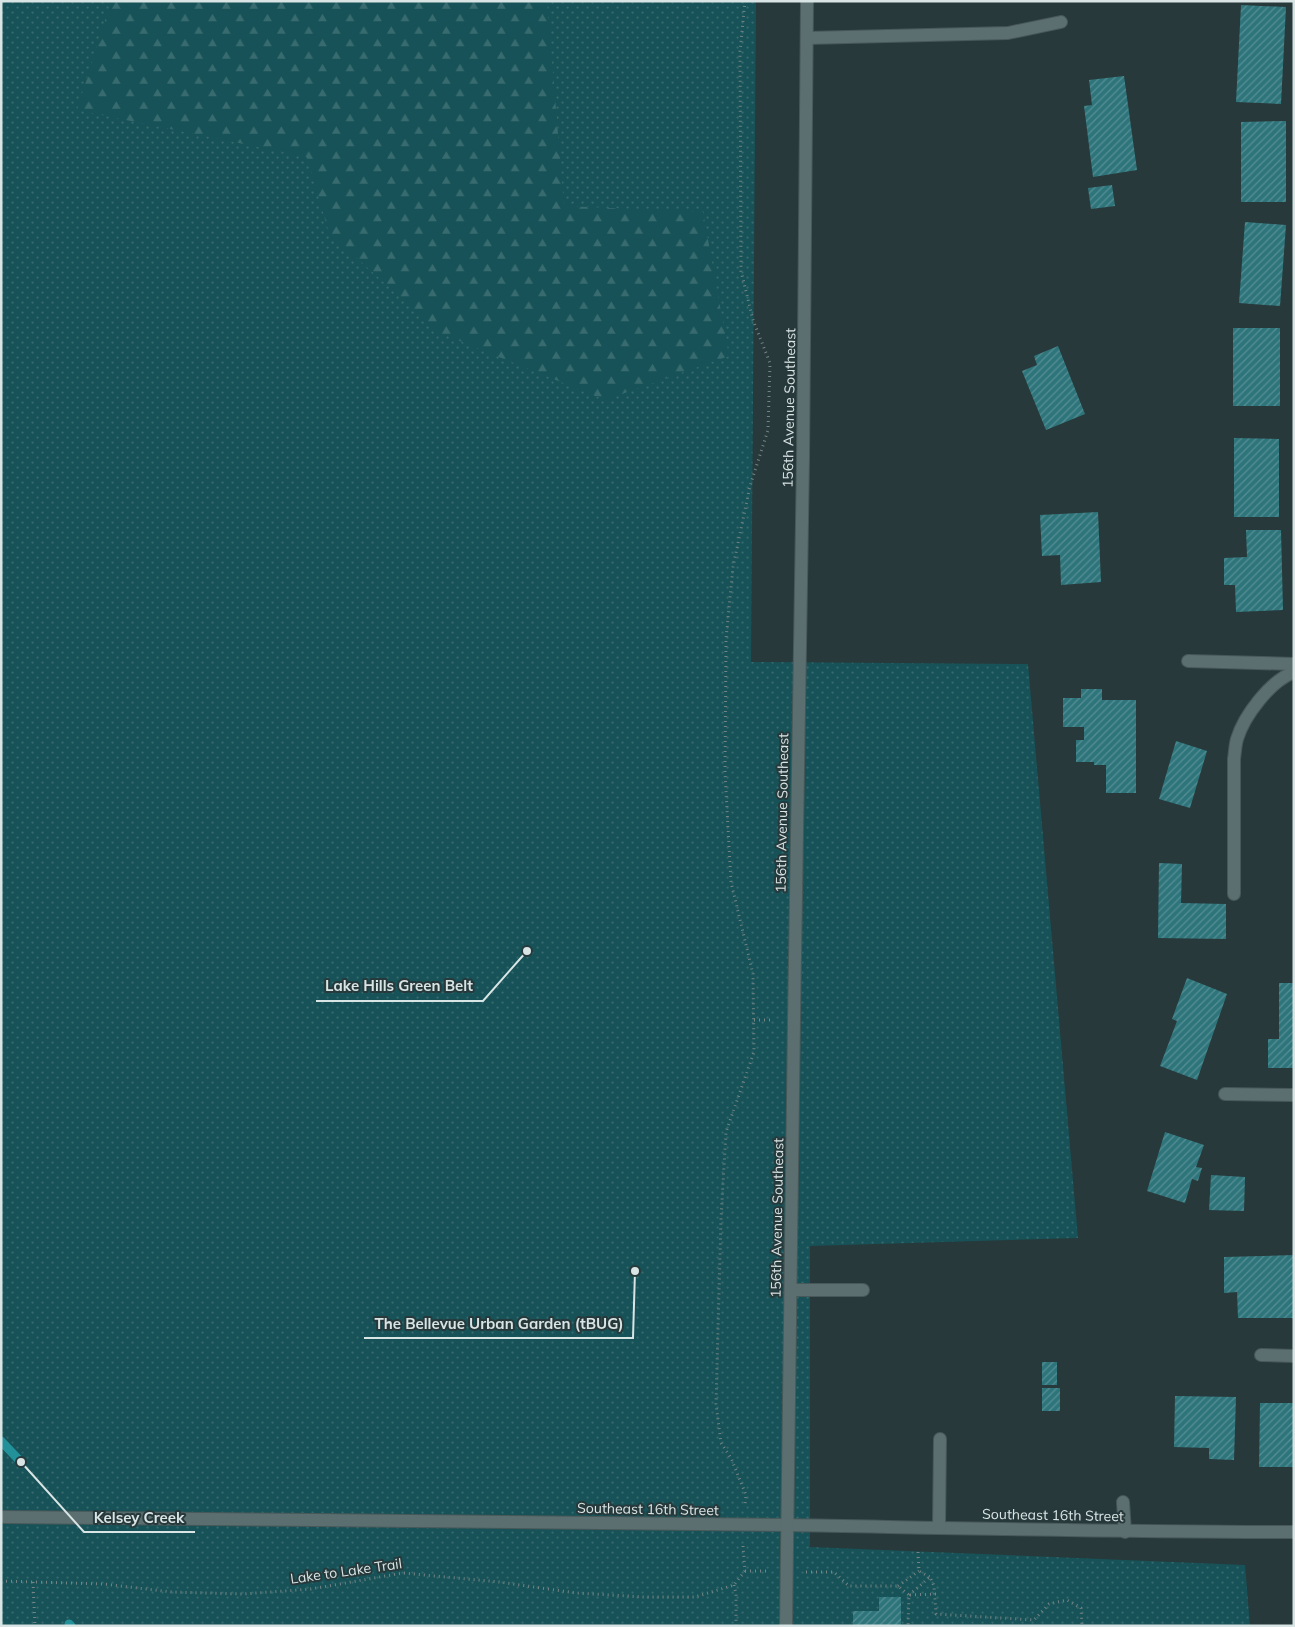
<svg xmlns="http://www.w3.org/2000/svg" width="1295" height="1627" font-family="Mulish,sans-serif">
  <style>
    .grass { fill: url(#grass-dots) }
    .forest { fill: url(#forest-firs) }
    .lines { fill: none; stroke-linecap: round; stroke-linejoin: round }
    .stream { stroke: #239199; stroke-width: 9 }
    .building { fill: url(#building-hatch) }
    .minor-casing { stroke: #485859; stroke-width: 14 }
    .path { stroke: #758485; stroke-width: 3; stroke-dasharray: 1 4; stroke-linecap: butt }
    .minor { stroke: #5b6e70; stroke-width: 12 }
    .labels { text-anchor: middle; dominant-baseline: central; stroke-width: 4; stroke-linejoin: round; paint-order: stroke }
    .street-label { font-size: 14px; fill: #d9e4e5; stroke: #27393b }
    .leader { fill: none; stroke: #d9e4e5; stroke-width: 2 }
    .callout-dot { fill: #d9e4e5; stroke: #27393b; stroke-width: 2 }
    .callout-label { font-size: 15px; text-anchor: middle; font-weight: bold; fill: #d9e4e5; stroke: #27393b; stroke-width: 4; stroke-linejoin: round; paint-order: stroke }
  </style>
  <defs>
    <pattern id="grass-dots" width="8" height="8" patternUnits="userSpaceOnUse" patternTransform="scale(1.25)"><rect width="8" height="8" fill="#165257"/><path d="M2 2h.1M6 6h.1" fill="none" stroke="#376b6f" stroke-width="1.8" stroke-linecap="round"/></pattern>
    <pattern id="forest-firs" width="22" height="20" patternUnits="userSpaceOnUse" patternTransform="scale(1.25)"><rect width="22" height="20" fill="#165257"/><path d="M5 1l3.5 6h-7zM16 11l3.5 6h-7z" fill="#376b6f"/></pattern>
    <pattern id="building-hatch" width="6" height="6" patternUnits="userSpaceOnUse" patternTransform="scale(1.25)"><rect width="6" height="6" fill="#2e757b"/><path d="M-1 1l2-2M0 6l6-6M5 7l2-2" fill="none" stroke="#568f94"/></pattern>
  </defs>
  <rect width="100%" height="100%" fill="#27393b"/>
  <!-- grass -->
  <polygon class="grass" points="1,1 756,1 751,662 1028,664 1078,1238 810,1246 810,1547 1245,1565 1250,1626 1,1626"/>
  <!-- forest -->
  <polygon class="forest" points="111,1 547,1 564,206 703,212 729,356 605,400 440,333 329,233 307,157 77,110"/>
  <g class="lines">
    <!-- stream -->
    <g class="stream">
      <polyline points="1,1441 21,1462"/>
      <polyline points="69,1624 71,1626"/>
    </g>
  </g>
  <!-- building -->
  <g class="building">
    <polygon points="1241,5 1286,7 1281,104 1236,102"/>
    <polygon points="1124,76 1137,170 1093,177 1084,106 1092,105 1089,80"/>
    <polygon points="1286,121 1286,202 1241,202 1241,122"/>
    <polygon points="1112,185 1115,206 1091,209 1088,188"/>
    <polygon points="1245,222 1286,225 1280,306 1239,303"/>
    <rect x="1233" y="328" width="47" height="78"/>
    <polygon points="1058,346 1085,414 1046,430 1022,371 1037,365 1034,356"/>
    <polygon points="1234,438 1279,439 1279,517 1234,517"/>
    <polygon points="1098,512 1101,582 1061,585 1060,555 1042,556 1040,515"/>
    <polygon points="1246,530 1281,530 1283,610 1236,612 1235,585 1224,585 1224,558 1247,557"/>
    <polygon points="1081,689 1102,689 1102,700 1136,700 1136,793 1106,793 1106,765 1094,765 1094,762 1076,762 1076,740 1084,740 1084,727 1063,727 1063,698 1081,698"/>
    <polygon points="1176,741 1207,751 1190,808 1159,799"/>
    <polygon points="1159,863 1182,864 1181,903 1226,904 1226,939 1158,938"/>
    <polygon points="1187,978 1227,994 1197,1080 1160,1066 1177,1021 1172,1019"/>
    <polygon points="1279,983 1294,983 1294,1068 1268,1068 1268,1039 1279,1039"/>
    <polygon points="1165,1132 1204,1145 1196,1167 1202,1168 1198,1181 1192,1179 1185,1203 1147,1191"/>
    <polygon points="1211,1175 1245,1177 1244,1211 1209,1210"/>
    <polygon points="1294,1255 1294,1318 1238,1318 1237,1292 1224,1293 1224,1257"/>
    <rect x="1042" y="1362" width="15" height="23"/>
    <rect x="1042" y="1388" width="18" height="23"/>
    <polygon points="1175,1396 1236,1397 1234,1460 1209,1459 1209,1448 1174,1447"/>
    <polygon points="1260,1403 1294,1403 1294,1467 1259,1467"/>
    <polygon points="879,1597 901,1597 901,1626 853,1626 853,1611 879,1611"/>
  </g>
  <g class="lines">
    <defs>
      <g id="minor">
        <polyline points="807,38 1008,33 1061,22"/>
        <polyline points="1188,661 1294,664"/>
        <path d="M1234 894V759C1235 753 1235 746 1237 739 1244 716 1270 681 1294 672"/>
        <polyline points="1225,1094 1294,1095"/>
        <polyline points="791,1290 863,1290"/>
        <polyline points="1261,1355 1294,1356"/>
        <polyline points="1123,1502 1125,1532"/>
        <path d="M1 1517C263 1520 525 1521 787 1525 956 1528 1125 1532 1294 1532"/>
        <polyline points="939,1528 940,1439"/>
        <polyline points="786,1626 794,1020 803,459 807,1"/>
      </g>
    </defs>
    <!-- minor casing -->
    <use href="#minor" class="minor-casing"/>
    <!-- path -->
    <g class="path">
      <polyline points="745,1 740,51 741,271 753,320 770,363 768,430 750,486 733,567 726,639 725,773 731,882 753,974 754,1052 726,1132 721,1218 716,1404 721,1443 731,1458 746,1495 745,1505"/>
      <polyline points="754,1020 774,1020"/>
      <polyline points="743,1546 745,1571"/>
      <polyline points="918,1552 919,1571 930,1577"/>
      <polyline points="745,1571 768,1571"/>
      <polyline points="806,1572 834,1572 849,1586 898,1586 909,1595 908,1626"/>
      <polyline points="1,1581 103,1584 172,1592 243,1594 311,1589 403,1573 499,1582 576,1593 644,1597 695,1597 734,1585 745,1571"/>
      <polyline points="33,1582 35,1626"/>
      <polyline points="734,1585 736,1594 736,1626"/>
      <polyline points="898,1586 919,1571"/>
      <polyline points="909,1595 930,1577 934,1586 936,1614 1034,1620 1049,1604 1067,1600 1081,1608 1082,1626"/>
      <polyline points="910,1595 936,1594"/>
    </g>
    <!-- minor -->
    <use href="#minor" class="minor"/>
  </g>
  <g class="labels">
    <!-- street labels -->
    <g class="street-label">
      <text transform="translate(789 408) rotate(-89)">156th Avenue Southeast</text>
      <text transform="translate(782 813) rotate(-89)">156th Avenue Southeast</text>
      <text transform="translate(777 1218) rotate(-89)">156th Avenue Southeast</text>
      <text transform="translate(648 1509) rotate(1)">Southeast 16th Street</text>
      <text transform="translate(1053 1515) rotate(1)">Southeast 16th Street</text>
      <text transform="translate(346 1571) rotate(-8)">Lake to Lake Trail</text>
    </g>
  </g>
  <!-- callouts -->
  <path class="leader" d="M527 951L483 1001H316M635 1271L633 1338H364M21 1462L84 1532H195"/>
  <g class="callout-dot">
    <circle cx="527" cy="951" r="5"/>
    <circle cx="635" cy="1271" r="5"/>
    <circle cx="21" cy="1462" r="5"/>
  </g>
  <g class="callout-label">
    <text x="399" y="991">Lake Hills Green Belt</text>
    <text x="499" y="1329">The Bellevue Urban Garden (tBUG)</text>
    <text x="139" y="1523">Kelsey Creek</text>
  </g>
  <!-- border -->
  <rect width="1295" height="1627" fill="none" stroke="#d9e4e5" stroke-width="5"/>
</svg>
